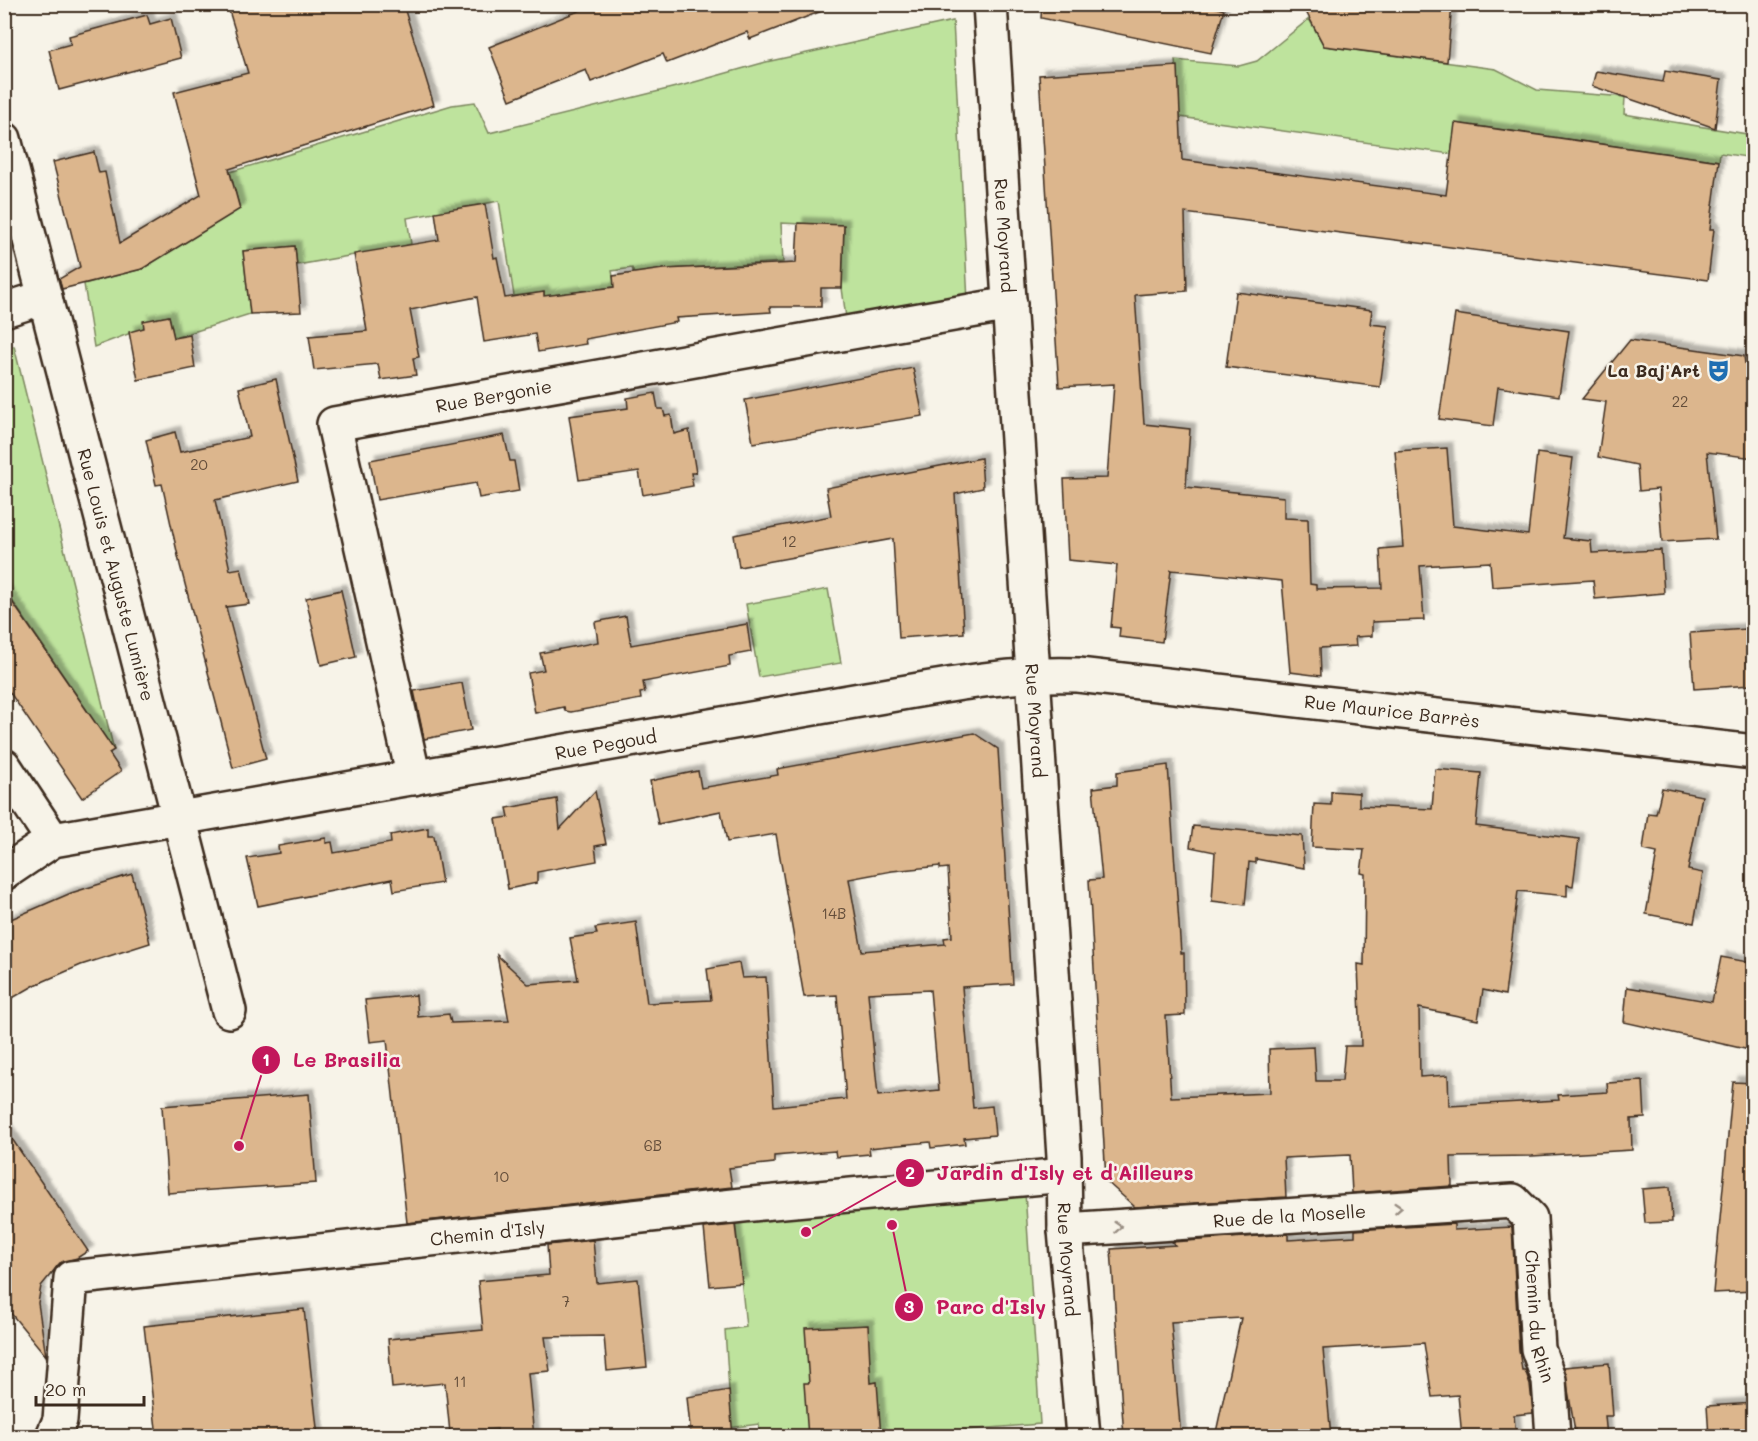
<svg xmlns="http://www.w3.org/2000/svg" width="1758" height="1441" font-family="Mali,sans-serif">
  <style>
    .green { fill: #bee39d; stroke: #7c865e; stroke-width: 1.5 }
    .building { fill: #dcb68d; stroke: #3b2a1e; stroke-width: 1.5; fill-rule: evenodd; filter: url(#shadow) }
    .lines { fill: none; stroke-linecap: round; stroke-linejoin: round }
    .minor-casing { stroke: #3b2a1e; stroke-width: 38 }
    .minor { stroke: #f7f3e8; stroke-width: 33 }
    .oneway { stroke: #998e83 }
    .labels { text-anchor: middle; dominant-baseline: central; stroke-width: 5; stroke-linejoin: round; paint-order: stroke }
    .number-label { font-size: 15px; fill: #634d3a }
    .street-label { font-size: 18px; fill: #3b2a1e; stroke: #f7f3e8 }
    .poi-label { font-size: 18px; font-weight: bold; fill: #3b2a1e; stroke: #f7f3e8; text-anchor: end }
    .leader { fill: none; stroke: #c2185b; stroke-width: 2 }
    .callout-dot { fill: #c2185b; stroke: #f7f3e8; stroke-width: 2 }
    .mark-label { font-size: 18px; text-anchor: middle; font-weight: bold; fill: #fff }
    .callout-label { font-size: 20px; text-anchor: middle; font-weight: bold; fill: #c2185b; stroke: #f7f3e8; stroke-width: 5; stroke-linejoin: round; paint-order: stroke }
  </style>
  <defs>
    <filter id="shadow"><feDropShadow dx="5.5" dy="-5.5" stdDeviation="1.5" flood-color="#0004"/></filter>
  </defs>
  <rect width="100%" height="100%" fill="#f7f3e8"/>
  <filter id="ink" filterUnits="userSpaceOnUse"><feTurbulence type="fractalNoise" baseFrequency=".0167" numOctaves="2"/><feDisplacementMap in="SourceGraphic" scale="12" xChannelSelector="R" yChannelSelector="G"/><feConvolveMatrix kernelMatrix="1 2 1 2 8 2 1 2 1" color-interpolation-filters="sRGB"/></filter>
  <g filter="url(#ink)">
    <!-- green -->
    <g class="green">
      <polygon points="1309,19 1324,46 1496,69 1537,90 1625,97 1624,114 1753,135 1753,158 1720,153 1719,161 1456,123 1451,154 1180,117 1175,60 1239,66 1257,61"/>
      <polygon points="953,21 968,301 846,318 842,288 844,226 781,223 783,262 668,269 634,274 632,268 612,271 615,287 544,296 544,292 514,296 499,201 407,218 411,244 400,247 297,265 295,246 243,251 250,314 174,338 169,316 144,321 144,328 94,347 84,284 142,269 240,209 230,172 452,105 475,102 489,133 684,85 766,62"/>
      <polygon points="14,346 114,750 5,590 4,349"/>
      <polygon points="828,589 841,663 759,677 746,604"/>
      <polygon points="1025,1192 1040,1424 888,1436 760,1436 759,1424 720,1429 729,1390 725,1330 746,1327 735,1219"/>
    </g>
    <!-- building -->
    <g class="building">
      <polygon points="227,4 403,4 434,105 229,169 240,209 142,269 62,289 59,279 80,267 53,162 94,152 99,173 105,172 120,243 201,195 174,92 248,73"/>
      <polygon points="596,4 831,4 832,7 750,39 747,32 667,63 663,54 591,82 586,70 510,100 489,47"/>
      <polygon points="1042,4 1204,4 1224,10 1211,53 1041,18"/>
      <polygon points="1302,4 1452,4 1447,62 1324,46"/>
      <polygon points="147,15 150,24 171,18 181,58 59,90 49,50 71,44 69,36"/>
      <polygon points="1178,66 1182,160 1446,195 1455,123 1719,161 1710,229 1714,229 1708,280 1185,213 1187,291 1135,295 1144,424 1190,429 1186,487 1284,497 1284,518 1308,519 1310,584 1316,585 1316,589 1382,588 1380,549 1403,547 1395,451 1447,448 1453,526 1528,535 1537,453 1573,458 1563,538 1591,541 1592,553 1661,550 1664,593 1595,599 1593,580 1492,587 1490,562 1420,566 1424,620 1372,622 1372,636 1355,637 1356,646 1320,648 1321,676 1290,672 1282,581 1171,570 1162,642 1119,637 1120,628 1111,627 1117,565 1068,560 1064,479 1107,478 1114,384 1059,387 1039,75"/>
      <polygon points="1596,71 1663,82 1665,71 1721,80 1715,128 1592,86"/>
      <polygon points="485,204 494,258 497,257 505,298 544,292 544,296 614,287 613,276 663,269 796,263 798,223 844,225 842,288 821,288 821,307 770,307 771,312 676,318 677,322 585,339 586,344 538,352 535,334 484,342 477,297 410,310 419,357 413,358 416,375 381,380 378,364 314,370 309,336 367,331 354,254 439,240 435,212"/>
      <polygon points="295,246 301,312 250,314 243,251"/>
      <polygon points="1236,292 1372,310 1370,324 1388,326 1380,387 1226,367"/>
      <polygon points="1455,314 1569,331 1559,396 1498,387 1493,426 1439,419"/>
      <polygon points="169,316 174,338 190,335 195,368 138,380 129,332 144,328 143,321"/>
      <polygon points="1630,340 1744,356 1745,364 1754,363 1754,458 1707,452 1716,539 1662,542 1658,489 1639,491 1637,465 1598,457 1606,402 1582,399"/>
      <polygon points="913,368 923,416 753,443 745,400"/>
      <polygon points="276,379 298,481 215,500 230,570 241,568 249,604 226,607 266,759 233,768 180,565 162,484 156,485 146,440 175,432 180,452 250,437 239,388"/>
      <polygon points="655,393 658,409 663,409 665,416 671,415 674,434 689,430 696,473 691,473 693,486 643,495 639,471 579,480 569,416 628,408 627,398"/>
      <polygon points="504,435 510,461 514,461 519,491 479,498 476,483 377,500 370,460"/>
      <polygon points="981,458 983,488 955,494 964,633 899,638 893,539 739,567 734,535 831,516 826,488"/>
      <polygon points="4,590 114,750 109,753 121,771 82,798 4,684"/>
      <polygon points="341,590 356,657 321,665 306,598"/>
      <polygon points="626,616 631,645 747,624 751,652 729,656 730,666 643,682 645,692 640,693 641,699 571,712 565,711 564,707 535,713 528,673 544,670 540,653 598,642 595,622"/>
      <polygon points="1746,629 1751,685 1694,689 1690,633"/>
      <polygon points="462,683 471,730 424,739 414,691"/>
      <path d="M974 733 998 749 1013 984 962 987 973 1108 992 1106 995 1135 964 1138 965 1144 931 1148 930 1142 869 1148 870 1154 836 1157 835 1151 774 1156V1163L729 1168 732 1187 407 1223 387 1040 370 1042 365 1000 416 995 418 1017 449 1014 451 1023 509 1021 497 955 528 984 578 980 570 938 597 934 595 928 636 922 647 1003 711 1000 707 969 739 963 742 978 766 977 774 1106 846 1099 837 995 804 997 776 834 727 842 721 811 658 824 650 781 698 771 701 788 778 775 777 769ZM940 866V869L948 868 952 937 944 938 945 944 862 951 849 879 892 871ZM930 990 939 1090 878 1096 868 993Z"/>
      <polygon points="1168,765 1181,953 1184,953 1185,1015 1166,1016 1171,1097 1270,1093 1269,1049 1314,1047 1316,1081 1342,1081 1345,1046 1361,1046 1358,964 1364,965 1365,874 1361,873 1364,850 1312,847 1314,804 1331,805 1331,791 1359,793 1359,806 1432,809 1435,769 1481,773 1476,826 1579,839 1573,886 1567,885 1567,896 1518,891 1505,995 1483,990 1478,1020 1419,1008 1420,1077 1448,1075 1449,1106 1559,1100 1558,1095 1608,1092 1607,1083 1643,1081 1645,1118 1631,1119 1632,1150 1532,1156 1451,1157 1452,1186 1352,1193 1350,1155 1284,1158 1286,1197 1135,1207 1106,1181 1089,880 1102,879 1093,788 1117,785 1117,772"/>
      <polygon points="1662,788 1702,796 1688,870 1703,873 1694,923 1646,914 1657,853 1643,850 1648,813 1656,814"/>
      <polygon points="595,791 606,844 595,846 597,861 537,872 537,883 508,889 496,819 509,817 507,808 557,799 560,829"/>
      <polygon points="1193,826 1302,836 1304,868 1256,859 1256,863 1249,862 1245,905 1212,901 1215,852 1190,847"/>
      <polygon points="428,828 428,836 434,836 442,883 394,891 392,879 258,906 247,858 279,853 278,846 326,838 326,843 332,842 334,853 391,843 390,835"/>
      <polygon points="132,874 150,943 81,965 35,985 4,1003 4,922 71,893"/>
      <polygon points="1721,957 1748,962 1748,965 1754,966 1754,1051 1624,1022 1627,987 1712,1002"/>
      <polygon points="1733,1082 1754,1083 1754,1291 1713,1293"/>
      <polygon points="309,1094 316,1183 168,1193 162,1106"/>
      <polygon points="4,1127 88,1251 77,1258 60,1263 41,1286 38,1303 46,1356 4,1305"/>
      <polygon points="1670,1187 1672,1222 1645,1223 1642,1189"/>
      <polygon points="1454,1224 1454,1230 1512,1227 1519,1350 1522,1370 1525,1370 1530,1384 1533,1413 1514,1415 1516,1437 1462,1437 1458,1395 1432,1397 1424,1343 1323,1349 1331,1437 1215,1437 1241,1318 1171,1322 1181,1437 1124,1437 1111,1249 1175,1245 1172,1242 1288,1234 1288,1240 1355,1236 1355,1230"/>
      <polygon points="735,1225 742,1283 710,1286 704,1228"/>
      <polygon points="593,1240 597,1283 638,1279 647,1367 607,1371 604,1336 545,1337 550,1371 528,1373 534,1437 498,1437 497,1429 450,1433 445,1383 392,1388 388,1339 483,1330 478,1281 549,1275 547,1245"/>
      <polygon points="304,1309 318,1437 157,1437 144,1326"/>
      <polygon points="868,1325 871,1383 877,1382 881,1437 808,1437 804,1383 809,1383 805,1328"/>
      <polygon points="1609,1363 1613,1416 1605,1416 1607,1437 1576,1437 1564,1367"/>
      <polygon points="729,1390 733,1437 691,1437 687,1397"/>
      <polygon points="1754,1403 1754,1437 1709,1437 1707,1406"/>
    </g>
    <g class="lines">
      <defs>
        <g id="minor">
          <path id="s1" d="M990 4 1064 1157 1065 1230 1083 1436"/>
          <path id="s2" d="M4 139 229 1011"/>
          <polyline points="4,310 45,297"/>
          <polyline points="4,766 53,840"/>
          <path id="s3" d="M414 778 334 424 1010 304"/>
          <path id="s4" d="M4 873 53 840 860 700C933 688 1004 672 1078 675L1754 752"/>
          <path id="s5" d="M1065 1230 1513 1201 1530 1218 1538 1349 1549 1380 1553 1436"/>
          <path id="s6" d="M53 1436 60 1420 71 1278 752 1204 1065 1175"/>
        </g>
      </defs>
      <!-- minor casing -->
      <use href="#minor" class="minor-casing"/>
      <!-- minor -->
      <use href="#minor" class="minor"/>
    </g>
    <!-- one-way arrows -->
    <defs><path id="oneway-chevron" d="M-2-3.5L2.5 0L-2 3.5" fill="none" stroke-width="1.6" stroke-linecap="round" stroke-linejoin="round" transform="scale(1.5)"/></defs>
    <g class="oneway">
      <use href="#oneway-chevron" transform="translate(1398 1208) rotate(-4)"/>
      <use href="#oneway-chevron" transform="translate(1118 1227) rotate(-4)"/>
    </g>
  </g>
  <!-- icons -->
  <defs>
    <symbol id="theatre-bare" viewBox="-9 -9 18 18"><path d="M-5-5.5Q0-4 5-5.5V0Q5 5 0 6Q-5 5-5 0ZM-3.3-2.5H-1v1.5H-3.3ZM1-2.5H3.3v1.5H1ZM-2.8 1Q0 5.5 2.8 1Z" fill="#1f6fb2" stroke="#f7f3e8" stroke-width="2.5" paint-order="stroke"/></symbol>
  </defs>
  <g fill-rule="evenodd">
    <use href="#theatre-bare" x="1702" y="354" width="33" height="33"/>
  </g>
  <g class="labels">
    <!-- number labels -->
    <g class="number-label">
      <text x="1680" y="401">22</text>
      <text x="199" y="464">20</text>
      <text x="789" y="541">12</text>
      <text x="834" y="913">14B</text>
      <text x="653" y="1145">6B</text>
      <text x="501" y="1176">10</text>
      <text x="566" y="1301">7</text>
      <text x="460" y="1381">11</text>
    </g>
    <!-- street labels -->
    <g class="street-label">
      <text stroke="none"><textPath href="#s1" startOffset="232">Rue Moyrand</textPath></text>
      <text stroke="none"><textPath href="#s3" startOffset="525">Rue Bergonie</textPath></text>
      <text stroke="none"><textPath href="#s2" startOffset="450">Rue Louis et Auguste Lumière</textPath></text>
      <text stroke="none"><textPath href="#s4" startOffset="1414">Rue Maurice Barrès</textPath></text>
      <text stroke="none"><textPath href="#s1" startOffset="718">Rue Moyrand</textPath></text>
      <text stroke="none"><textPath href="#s4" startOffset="620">Rue Pegoud</textPath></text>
      <text stroke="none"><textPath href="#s5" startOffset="225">Rue de la Moselle</textPath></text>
      <text stroke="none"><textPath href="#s6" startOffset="579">Chemin d'Isly</textPath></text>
      <text stroke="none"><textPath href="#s1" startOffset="1258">Rue Moyrand</textPath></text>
      <text stroke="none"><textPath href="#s5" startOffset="572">Chemin du Rhin</textPath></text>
    </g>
    <!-- poi labels -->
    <g class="poi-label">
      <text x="1700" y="370">La Baj'Art</text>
    </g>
  </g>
  <!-- callouts -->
  <path class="leader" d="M239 1146L266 1060M806 1232L910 1173M892 1225L909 1307"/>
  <g class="callout-dot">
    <circle cx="239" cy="1146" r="6"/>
    <circle cx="806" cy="1232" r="6"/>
    <circle cx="892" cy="1225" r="6"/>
    <circle cx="266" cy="1060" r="15"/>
    <circle cx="910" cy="1173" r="15"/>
    <circle cx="909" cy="1307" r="15"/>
  </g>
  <g class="mark-label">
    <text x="266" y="1066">1</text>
    <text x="910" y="1179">2</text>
    <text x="909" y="1313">3</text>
  </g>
  <g class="callout-label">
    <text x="347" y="1067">Le Brasilia</text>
    <text x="1065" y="1180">Jardin d'Isly et d'Ailleurs</text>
    <text x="991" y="1314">Parc d'Isly</text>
  </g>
  <!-- margin -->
  <rect width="1758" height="1441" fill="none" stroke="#f7f3e8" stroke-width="24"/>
  <rect x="12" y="12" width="1734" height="1417" fill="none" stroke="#3b2a1e" stroke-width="2" filter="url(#ink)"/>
  <!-- scale -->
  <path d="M36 1396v9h108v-9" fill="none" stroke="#3b2a1e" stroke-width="3"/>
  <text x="45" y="1396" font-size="18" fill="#3b2a1e" stroke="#f7f3e8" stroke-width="4.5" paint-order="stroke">20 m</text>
</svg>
